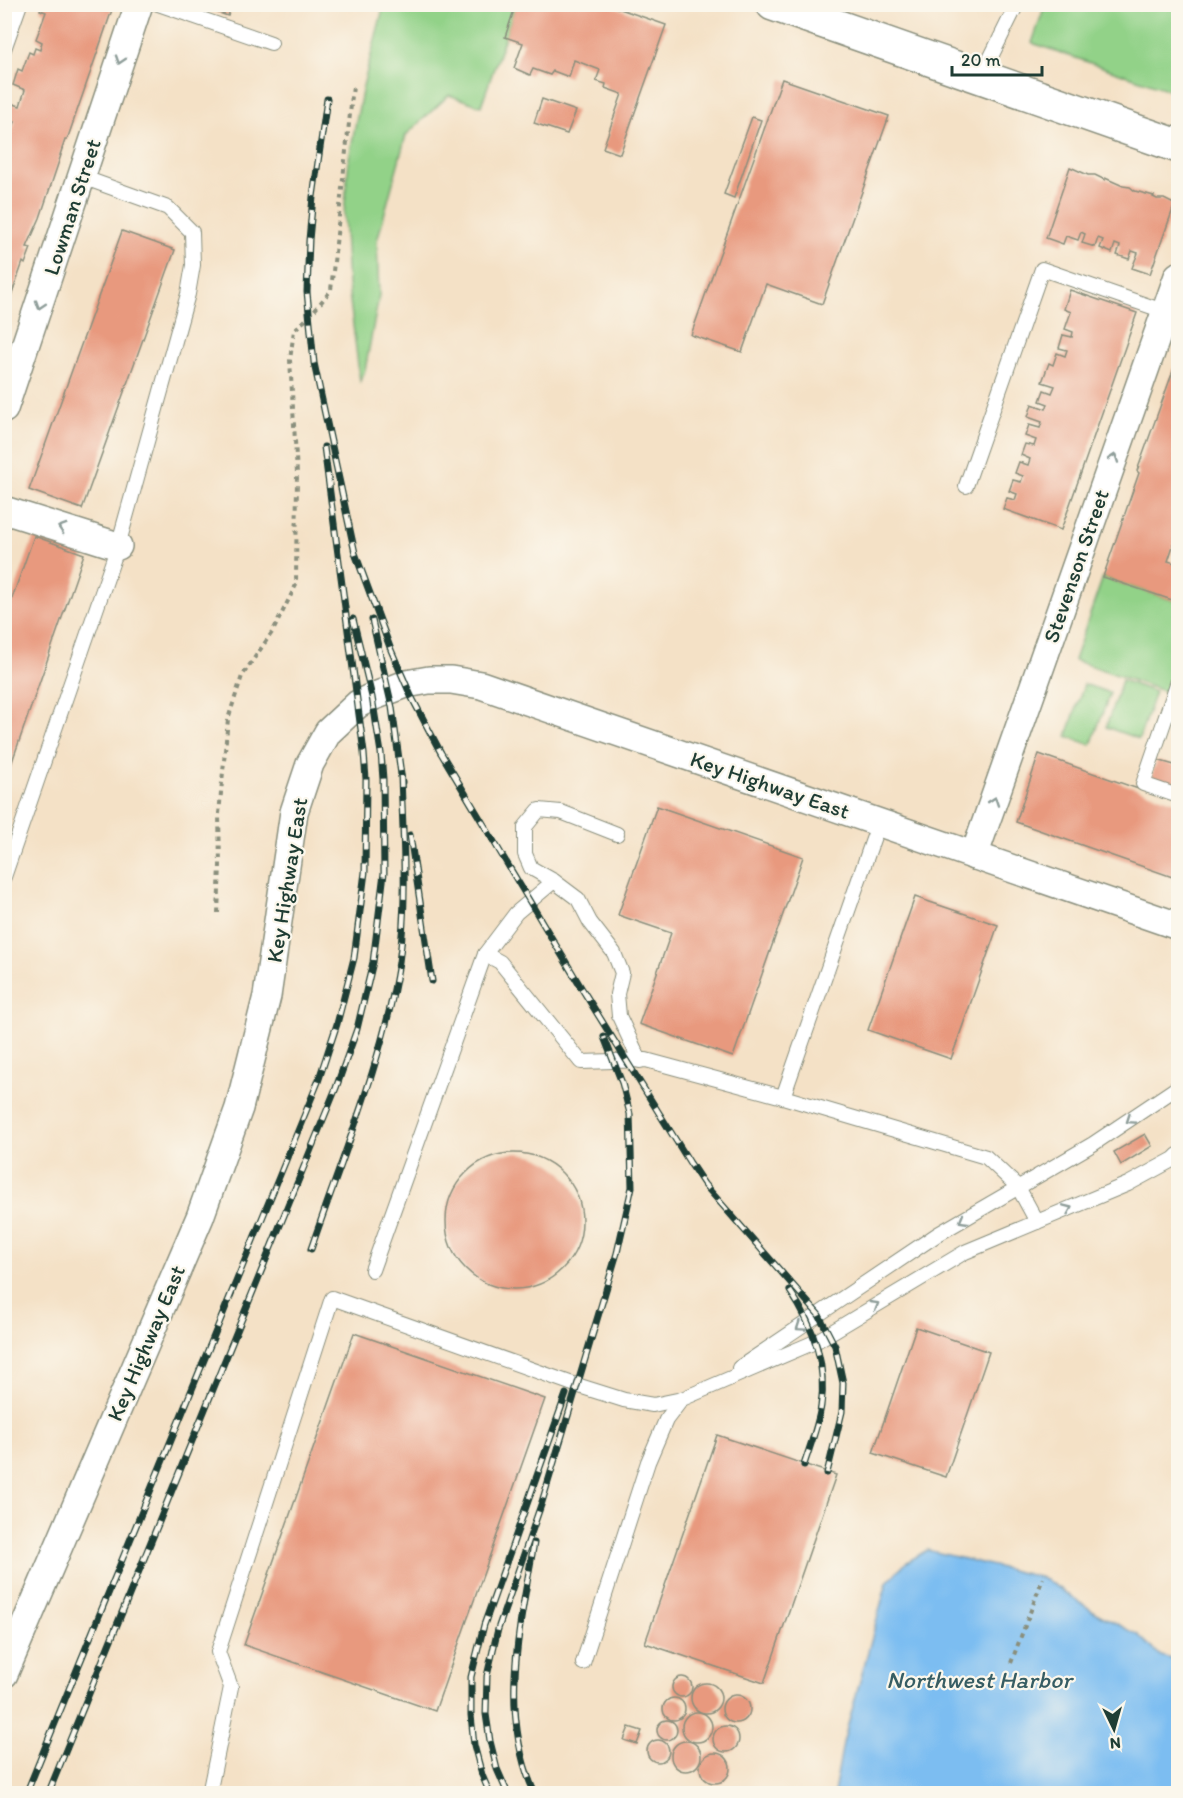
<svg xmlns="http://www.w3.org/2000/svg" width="1183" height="1798" font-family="Itim,sans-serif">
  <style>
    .green { fill: #92d288; stroke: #58885e; stroke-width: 1.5 }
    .water { fill: #7cbdf1; stroke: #4e7d92; stroke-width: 1.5 }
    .building { fill: #e8997e }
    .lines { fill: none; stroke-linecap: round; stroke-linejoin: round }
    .service-casing { stroke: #8a8f7d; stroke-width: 16 }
    .minor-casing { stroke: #8a8f7d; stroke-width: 30 }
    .tertiary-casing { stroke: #8a8f7d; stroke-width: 36 }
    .path { stroke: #8a8f7d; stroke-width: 4; stroke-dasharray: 4.5 4.5; stroke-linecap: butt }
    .service { stroke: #fff; stroke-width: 14 }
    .minor { stroke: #fff; stroke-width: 27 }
    .tertiary { stroke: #fff; stroke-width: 33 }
    .rail-casing { stroke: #1f3d34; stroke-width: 7 }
    .rail { stroke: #fbf7ec; stroke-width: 4.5; stroke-dasharray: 14; stroke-linecap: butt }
    .oneway { stroke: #8f9e9a }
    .labels { text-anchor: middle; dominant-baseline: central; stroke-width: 4.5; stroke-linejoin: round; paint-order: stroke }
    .street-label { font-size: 22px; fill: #1f3d34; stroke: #fbf7ec }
    .water-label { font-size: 24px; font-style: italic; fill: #365d63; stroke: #fbf7ec }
  </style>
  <rect width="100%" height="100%" fill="#fbf7ec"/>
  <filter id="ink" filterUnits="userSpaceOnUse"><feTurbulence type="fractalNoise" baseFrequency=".0167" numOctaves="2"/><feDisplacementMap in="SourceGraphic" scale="12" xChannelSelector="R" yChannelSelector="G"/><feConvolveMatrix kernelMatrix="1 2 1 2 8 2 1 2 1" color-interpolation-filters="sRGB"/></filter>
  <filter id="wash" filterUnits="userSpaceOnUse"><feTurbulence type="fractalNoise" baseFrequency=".008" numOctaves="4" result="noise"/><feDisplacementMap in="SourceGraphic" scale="24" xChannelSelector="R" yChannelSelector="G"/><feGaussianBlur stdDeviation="1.35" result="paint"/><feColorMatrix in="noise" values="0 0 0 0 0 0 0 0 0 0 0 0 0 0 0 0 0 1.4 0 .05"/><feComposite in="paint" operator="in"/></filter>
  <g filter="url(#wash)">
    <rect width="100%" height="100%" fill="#f4e1c6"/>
    <!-- green -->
    <g class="green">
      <polygon points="384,5 516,5 481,106 449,95 406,135 377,241 379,296 365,370 360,381 348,285 344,214 349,158 363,86"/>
      <polygon points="1045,5 1178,5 1178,93 1032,43"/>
      <polygon points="1103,577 1178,602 1178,656 1166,692 1074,660"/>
      <polygon points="1122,680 1155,692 1139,739 1106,727"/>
      <polygon points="1084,684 1110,693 1091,745 1067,736"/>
    </g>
    <!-- water -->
    <polygon class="water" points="927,1550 1043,1578 1096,1613 1137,1634 1161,1656 1178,1661 1178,1793 834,1793 843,1743 887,1582 907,1562"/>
    <g id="blocks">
      <!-- building -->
      <g class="building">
        <polygon points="42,4 114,4 67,140 65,140 60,155 61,155 40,218 27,247 31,248 25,264 23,262 6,310 8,310 5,318 4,150 15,122 4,118 4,101 20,106 25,90 13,85 18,69 22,71 29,52 33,54 35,48 40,50 42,42 36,39 46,12 40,10"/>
        <polygon points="192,4 232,4 228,16"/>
        <polygon points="516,4 606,4 666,25 620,154 603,148 622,94 605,88 606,84 596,81 600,70 574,60 569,77 553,71 550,75 533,69 530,75 514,68 523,43 505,37"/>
        <polygon points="782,79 889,116 822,304 766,284 742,352 691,335"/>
        <polygon points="542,99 576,111 567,134 534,123"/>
        <polygon points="752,117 761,120 734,198 724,194"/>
        <polygon points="1070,167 1088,175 1095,175 1105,180 1105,178 1123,186 1130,187 1135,191 1154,196 1153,197 1157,199 1164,199 1176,205 1174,209 1173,209 1150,274 1132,268 1138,253 1132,251 1129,259 1117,255 1120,246 1115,244 1112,253 1100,248 1103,240 1098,238 1095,247 1082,243 1085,234 1081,232 1078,240 1066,236 1063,244 1046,238"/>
        <polygon points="122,231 175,250 82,509 29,490"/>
        <polygon points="1070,290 1137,313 1061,530 1003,509 1007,498 1015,500 1017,494 1009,491 1013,480 1021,482 1023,476 1015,473 1019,462 1028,465 1030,459 1021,455 1025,444 1034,446 1036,440 1025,436 1029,425 1040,428 1042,422 1028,417 1032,404 1046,409 1048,404 1040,401 1044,390 1052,393 1055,386 1042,382 1049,363 1053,365 1057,353 1065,356 1067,350 1059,348 1063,335 1072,337 1073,332 1065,329 1071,312 1064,309"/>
        <polygon points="1178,357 1178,544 1174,543 1168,561 1178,564 1178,602 1103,577 1139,473 1137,471"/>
        <polygon points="34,536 84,554 5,782 4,621"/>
        <polygon points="1039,754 1178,803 1178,879 1016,822"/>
        <polygon points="1157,760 1178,766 1178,790 1150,780"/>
        <polygon points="657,806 803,857 733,1057 639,1024 671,933 618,915"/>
        <polygon points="915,897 998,925 951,1059 868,1030"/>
        <polygon points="1145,1134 1152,1146 1121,1165 1114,1152"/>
        <circle cx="514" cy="1221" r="68"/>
        <polygon points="916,1327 989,1352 946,1477 873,1453"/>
        <polygon points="354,1333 545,1399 435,1711 244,1645"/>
        <polygon points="717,1435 836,1475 764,1683 645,1643"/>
        <circle cx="682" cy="1687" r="10"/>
        <circle cx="706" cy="1698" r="15"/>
        <circle cx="736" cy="1709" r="14"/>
        <circle cx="674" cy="1709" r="11"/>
        <circle cx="697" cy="1727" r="15"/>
        <circle cx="667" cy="1730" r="10"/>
        <circle cx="726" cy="1739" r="13"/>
        <polygon points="629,1727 642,1731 637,1744 624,1740"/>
        <circle cx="658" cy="1751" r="11"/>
        <circle cx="686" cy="1756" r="15"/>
        <circle cx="715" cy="1768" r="15"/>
      </g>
    </g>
  </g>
  <g filter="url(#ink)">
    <use href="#blocks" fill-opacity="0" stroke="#8a8f7d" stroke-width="1.5"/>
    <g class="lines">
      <defs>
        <g id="service">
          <polyline points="158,4 271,43"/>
          <polyline points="4,49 20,4"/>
          <polyline points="981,77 1017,4"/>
          <polyline points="4,353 22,359"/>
          <polyline points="966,486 1042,269 1178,316"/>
          <polyline points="1178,681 1143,784 1178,796"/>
          <polyline points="617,834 561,812 539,810 525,827 525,854 531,868 554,881 578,899 590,922 614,953 622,973 617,994 619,1016 640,1061"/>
          <polyline points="4,877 118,546 188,294 193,265 192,232 168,208 82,177"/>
          <polyline points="485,954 516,913 554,881"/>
          <polyline points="783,1097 879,822"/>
          <polyline points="372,1270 485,954 500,962 581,1062 646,1060 783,1097 986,1157 1018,1187 1037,1222"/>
          <polyline points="739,1368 938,1234 1093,1144 1178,1087"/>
          <polyline points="583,1663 648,1462 666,1420 682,1399 815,1342 965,1252 1128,1184 1174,1159 1178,1155"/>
          <polyline points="209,1794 231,1687 218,1652 332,1298 570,1383 624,1400 653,1405 682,1399"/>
        </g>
        <g id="minor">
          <polyline points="4,409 139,4"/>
          <polyline points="4,510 118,546"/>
          <polyline points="974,856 1178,276"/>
          <polyline points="4,1674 200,1217 239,1108 267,996 294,812 310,764 328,732 358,704 372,697 406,684 429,680 451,680 481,685 1178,926"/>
        </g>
        <polyline id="tertiary" points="773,4 1178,146"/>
      </defs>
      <!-- service casing -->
      <use href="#service" class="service-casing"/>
      <!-- minor casing -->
      <use href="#minor" class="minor-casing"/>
      <!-- tertiary casing -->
      <use href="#tertiary" class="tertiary-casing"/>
      <!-- path -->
      <g class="path">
        <polyline points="218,913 220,865 219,814 228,719 242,676 273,631 296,585 297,473 290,360 294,330 309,317 331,290 353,86"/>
        <polyline points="1011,1663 1043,1578"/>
      </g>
      <!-- service -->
      <use href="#service" class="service"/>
      <!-- minor -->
      <use href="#minor" class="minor"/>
      <!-- tertiary -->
      <use href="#tertiary" class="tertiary"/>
      <defs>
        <g id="rail">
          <polyline points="327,99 313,197 309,240 307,292 314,363 355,553 391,650 411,696 441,753 582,989 690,1163 704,1184 819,1315 835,1346 843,1383 842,1412 827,1473"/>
          <polyline points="372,620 392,707 402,782"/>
          <polyline points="410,835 432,981"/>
          <path d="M311 1249C342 1158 384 1058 399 962 408 900 403 838 401 776"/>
          <path d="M790 1291C813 1325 827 1365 821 1406 818 1426 810 1446 804 1465"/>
          <path d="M534 1543C520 1626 498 1713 535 1794"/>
          <polyline points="26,1794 318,1082 337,1024 354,958 365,872 366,779 364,753 324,447"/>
          <polyline points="48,1794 336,1088 357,1029 373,962 384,873 383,779 381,753 372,697 353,619"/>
          <polyline points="490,1794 482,1775 474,1745 471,1715 471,1677 484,1625 566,1394"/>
          <polyline points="508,1794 497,1769 490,1741 486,1714 487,1676 498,1629 542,1502 617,1253 632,1187 630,1114 622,1083 604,1037"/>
        </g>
      </defs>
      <!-- rail casing -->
      <use href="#rail" class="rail-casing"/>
      <!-- rail -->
      <use href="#rail" class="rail"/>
    </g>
    <!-- one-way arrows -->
    <defs><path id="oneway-chevron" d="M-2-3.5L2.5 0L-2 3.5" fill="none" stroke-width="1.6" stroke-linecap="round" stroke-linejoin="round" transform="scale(1.5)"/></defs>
    <g class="oneway">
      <use href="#oneway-chevron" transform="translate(120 60) rotate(108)"/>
      <use href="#oneway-chevron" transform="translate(40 305) rotate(108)"/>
      <use href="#oneway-chevron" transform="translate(1114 458) rotate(-71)"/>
      <use href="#oneway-chevron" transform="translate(62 528) rotate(-162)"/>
      <use href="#oneway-chevron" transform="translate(994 801) rotate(-71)"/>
      <use href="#oneway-chevron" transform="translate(1130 1120) rotate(146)"/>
      <use href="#oneway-chevron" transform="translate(1068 1209) rotate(-23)"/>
      <use href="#oneway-chevron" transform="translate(963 1220) rotate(150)"/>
      <use href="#oneway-chevron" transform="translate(875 1305) rotate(-31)"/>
      <use href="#oneway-chevron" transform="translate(800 1327) rotate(146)"/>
    </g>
  </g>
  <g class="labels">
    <!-- street labels -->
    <g class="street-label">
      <text transform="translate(72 207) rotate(-72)">Lowman Street</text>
      <text transform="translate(1076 566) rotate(-71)">Stevenson Street</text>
      <text transform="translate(770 785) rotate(19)">Key Highway East</text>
      <text transform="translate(287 880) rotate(-81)">Key Highway East</text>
      <text transform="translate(146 1343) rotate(-67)">Key Highway East</text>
    </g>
    <!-- water labels -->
    <g class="water-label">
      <text x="979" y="1679">Northwest Harbor</text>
    </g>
  </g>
  <!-- margin -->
  <rect width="1183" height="1798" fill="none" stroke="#fbf7ec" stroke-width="24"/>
  <!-- north arrow -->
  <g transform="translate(1114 1729) rotate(175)" stroke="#fbf7ec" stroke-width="4.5" paint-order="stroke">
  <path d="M0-4.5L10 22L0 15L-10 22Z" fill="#1f3d34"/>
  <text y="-9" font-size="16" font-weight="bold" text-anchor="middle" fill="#1f3d34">N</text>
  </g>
  <!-- scale -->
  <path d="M952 66v9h90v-9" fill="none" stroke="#1f3d34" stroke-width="3"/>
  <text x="961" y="66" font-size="18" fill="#1f3d34" stroke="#fbf7ec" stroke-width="4.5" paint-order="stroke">20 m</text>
</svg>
